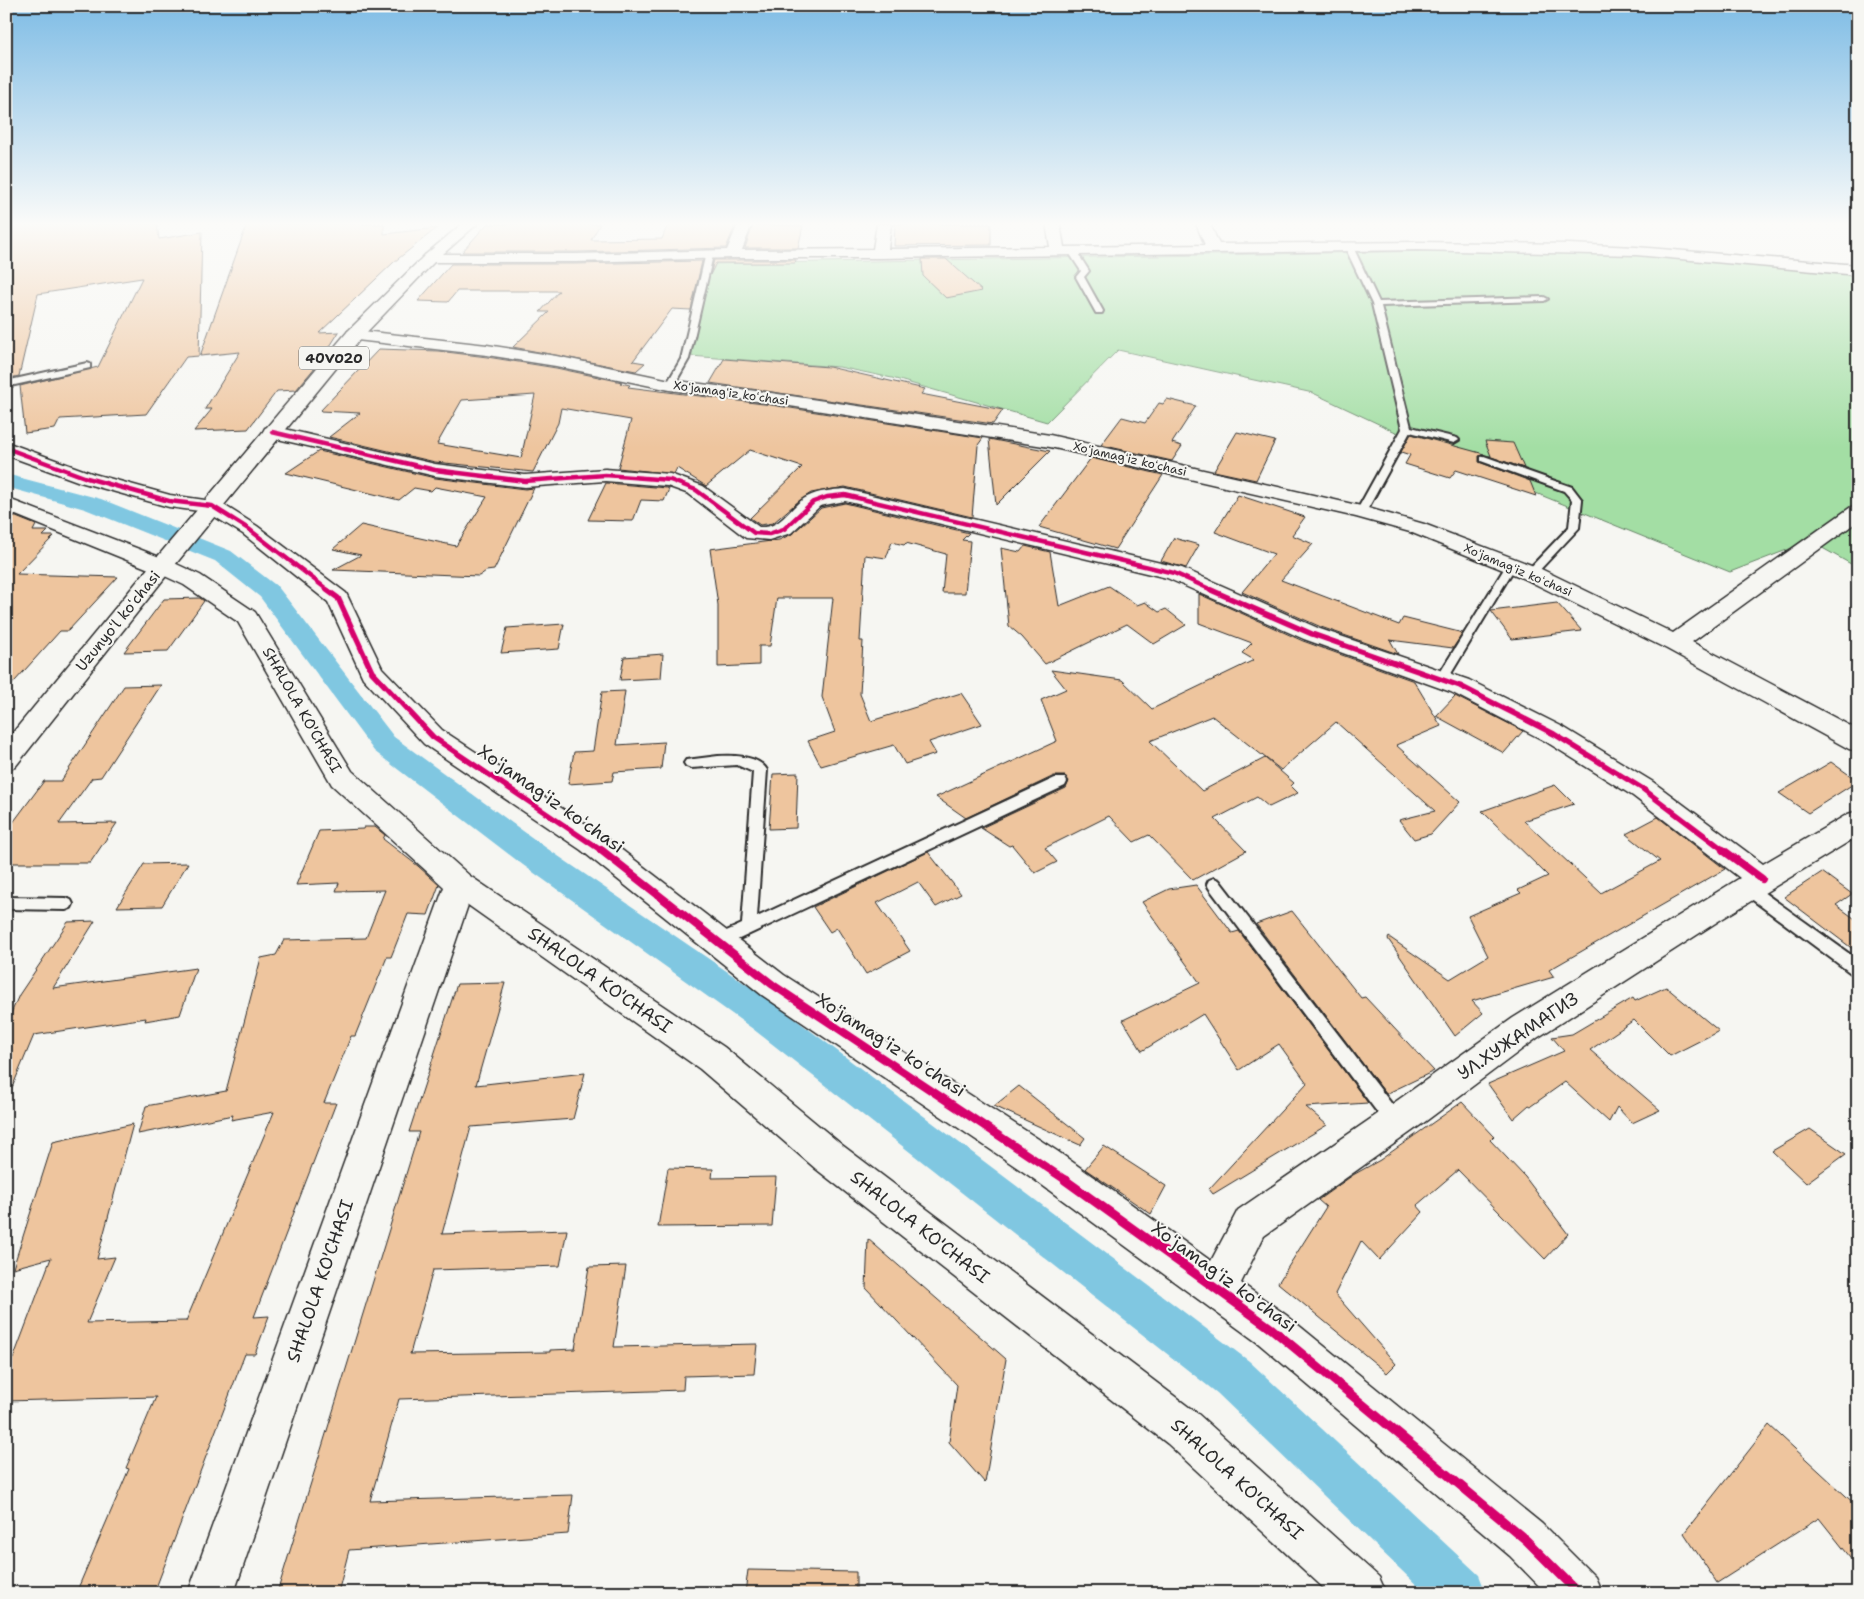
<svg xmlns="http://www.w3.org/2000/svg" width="1864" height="1599" font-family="'Shantell Sans',sans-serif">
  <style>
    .green { fill: #a3dea4; stroke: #678468 }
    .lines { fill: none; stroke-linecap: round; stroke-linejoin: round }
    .canal { fill: #80c7e1; fill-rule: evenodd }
    .building { fill: #eec59e; stroke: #2b2b2b; fill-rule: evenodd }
    .lane-casing { stroke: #2b2b2b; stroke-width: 4 }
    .street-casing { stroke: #2b2b2b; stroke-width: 3 }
    .primary-casing { stroke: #2b2b2b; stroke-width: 3 }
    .lane { fill: #f6f6f2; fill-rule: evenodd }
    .street { fill: #f6f6f2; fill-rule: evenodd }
    .primary { fill: #f6f6f2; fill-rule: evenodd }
    .rail-casing { stroke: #2b2b2b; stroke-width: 3 }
    .rail { stroke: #f6f6f2; stroke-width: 2; stroke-dasharray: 6; stroke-linecap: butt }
    .cycleway-far3-casing { stroke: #f6f6f2; stroke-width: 7 }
    .cycleway-far2-casing { stroke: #f6f6f2; stroke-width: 9 }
    .cycleway-far1-casing { stroke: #f6f6f2; stroke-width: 11 }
    .cycleway-casing { stroke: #f6f6f2; stroke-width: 12 }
    .cycleway-far3 { stroke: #d6006c; stroke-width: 4.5 }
    .cycleway-far2 { stroke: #d6006c; stroke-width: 5.5 }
    .cycleway-far1 { stroke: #d6006c; stroke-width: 8 }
    .cycleway { stroke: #d6006c; stroke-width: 9 }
    .labels { text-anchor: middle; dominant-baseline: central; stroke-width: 4; stroke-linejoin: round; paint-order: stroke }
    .far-street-label { font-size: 12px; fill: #2b2b2b; stroke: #f6f6f2 }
    .shield { fill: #f6f6f2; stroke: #686867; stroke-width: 1 }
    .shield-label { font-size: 14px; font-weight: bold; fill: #2b2b2b }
    .street-label { font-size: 15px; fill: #2b2b2b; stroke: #f6f6f2 }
    .near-street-label { font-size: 18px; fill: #2b2b2b; stroke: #f6f6f2 }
  </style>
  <rect width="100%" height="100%" fill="#f6f6f2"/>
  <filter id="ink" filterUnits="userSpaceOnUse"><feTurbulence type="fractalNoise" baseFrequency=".02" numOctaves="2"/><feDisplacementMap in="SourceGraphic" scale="10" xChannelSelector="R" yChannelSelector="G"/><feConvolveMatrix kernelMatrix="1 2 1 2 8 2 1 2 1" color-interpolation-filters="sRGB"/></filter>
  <g filter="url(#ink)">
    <!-- green -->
    <polygon class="green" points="1495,250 1632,254 1858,275 1858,568 1810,541 1730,572 1457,461 1313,393 1118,350 1047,422 892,378 839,367 690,356 706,264"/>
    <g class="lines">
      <!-- canal -->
      <polygon class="canal" points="6,474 101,499 231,551 278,587 394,737 545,847 779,1007 1249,1361 1479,1575 1486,1593 1425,1593 1217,1393 753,1029 523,865 374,751 260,597 215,561 85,509 6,487"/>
    </g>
    <!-- building -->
    <g class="building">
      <polygon points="6,224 157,224 159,239 202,232 199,356 186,357 146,414 60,419 55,429 25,433 20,386 98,367 142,278 38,294 19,376 6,379"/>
      <polygon points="247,224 384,224 384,234 437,228 394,262 319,333 339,332 322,359 296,390 277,391 248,429 194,431 212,409 205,409 240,352 200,356"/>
      <polygon points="487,224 600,224 591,240 662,239 668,224 733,224 733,226 735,226 726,248 576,252 462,252"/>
      <polygon points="895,224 991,224 991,245 894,246"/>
      <polygon points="753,225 803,226 798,248 745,248"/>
      <polygon points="922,259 946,259 982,291 946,298 923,276"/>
      <polygon points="714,260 796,260 795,263 716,263 710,275"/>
      <polygon points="702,261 691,310 672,309 633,361 645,363 636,371 513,347 549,312 540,312 559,291 457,291 448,302 418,301 451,264 576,264"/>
      <path d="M379 349 438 351 487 357 556 368 622 382 620 383 630 385 628 387 771 405 983 438 978 445 972 517 845 487 811 493 800 500 773 523 760 525 750 518 802 467 750 450 706 486 677 468 674 474 618 468 631 420 561 408 558 423 533 472 435 462 329 437 360 413 320 411ZM535 395 521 458 437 444 462 400Z"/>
      <polygon points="724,359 829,367 925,389 921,394 1003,410 993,424 710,383"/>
      <polygon points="1167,399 1196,406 1172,443 1182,446 1172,461 1101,445 1122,417 1145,423 1159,403 1163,404"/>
      <polygon points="1237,432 1275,441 1256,480 1214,471"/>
      <polygon points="1411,434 1484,454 1479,456 1479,462 1530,481 1536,496 1456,470 1450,478 1405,464 1410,455 1401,452"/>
      <polygon points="989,439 1050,451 996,505"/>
      <polygon points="1485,441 1513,443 1524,468 1488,456 1491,456"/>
      <polygon points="319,451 435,478 525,489 534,488 494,570 486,571 479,576 333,570 361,555 333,549 361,525 456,546 487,497 435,487 431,491 414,488 399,500 286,473"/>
      <polygon points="1091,458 1163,475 1115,549 1039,527"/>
      <polygon points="606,483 667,488 669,489 664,501 641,500 633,521 588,520"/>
      <polygon points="1238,495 1305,517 1292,535 1313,544 1281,580 1399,625 1403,618 1463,633 1453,648 1390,640 1398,654 1321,627 1242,592 1274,554 1215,532"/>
      <polygon points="845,503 969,533 962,540 970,541 965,593 942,593 946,554 906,543 904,545 892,542 886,558 865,555 860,641 863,641 860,694 871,721 961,693 982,724 929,742 936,754 905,764 894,745 821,766 808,741 835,732 822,697 833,598 777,598 770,646 759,646 759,665 718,667 718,605 710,549 779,540 792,534 821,508"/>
      <polygon points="6,513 36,525 33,531 48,531 43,536 54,536 17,574 118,577 68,631 60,631 6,691"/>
      <polygon points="1174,538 1199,545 1186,568 1161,561"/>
      <polygon points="1025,546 1050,552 1059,606 1109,586 1137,605 1145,602 1159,612 1166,609 1186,625 1154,644 1127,624 1045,664 1022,637 1009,626 1001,548 1020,552"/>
      <polygon points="1199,594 1303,641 1414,681 1441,726 1396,745 1460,802 1431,834 1414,839 1399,820 1435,811 1336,722 1281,770 1212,716 1150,741 1202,791 1265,758 1294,783 1291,786 1298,793 1269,807 1257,797 1215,819 1246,851 1193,880 1149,835 1134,842 1109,816 1045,848 1057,862 1035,873 1012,845 1009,846 981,828 1066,788 1069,781 1065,776 1054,776 966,818 936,797 1057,741 1041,700 1066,689 1051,670 1122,680 1152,709 1254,660 1242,653 1252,643 1199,623"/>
      <polygon points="200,598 204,601 168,651 124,652 164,599"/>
      <polygon points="1557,603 1582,631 1512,639 1491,611"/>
      <polygon points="564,624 559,649 501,653 507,628"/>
      <polygon points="663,654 661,678 620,680 624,657"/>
      <polygon points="161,685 101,777 92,778 59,824 117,823 90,863 6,863 6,832 44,781 61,781 124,686"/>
      <polygon points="625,691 617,745 664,742 661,769 614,772 612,781 568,784 574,752 593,751 602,692"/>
      <polygon points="1455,696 1523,731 1504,753 1436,716"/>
      <polygon points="1831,762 1858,781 1808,813 1779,793"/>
      <polygon points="798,773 796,828 769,829 773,774"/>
      <polygon points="1555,785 1574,804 1524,821 1601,893 1660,861 1626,834 1658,817 1725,869 1549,970 1554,977 1472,1001 1483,1013 1455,1036 1388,939 1389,937 1450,979 1488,956 1468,916 1521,893 1518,890 1548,876 1482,811"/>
      <polygon points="364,827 375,827 385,835 383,839 418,866 439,885 428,915 408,914 391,957 387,957 355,1036 351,1036 324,1103 336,1103 254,1317 269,1316 255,1354 245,1354 154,1593 76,1593 129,1469 126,1468 156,1397 6,1401 6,1359 13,1359 51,1258 13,1268 53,1142 133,1124 97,1259 115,1257 87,1323 186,1321 274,1112 231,1120 233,1115 138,1134 146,1106 226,1091 261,958 276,955 284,940 366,938 385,890 336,891 339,883 296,885 319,831 363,829"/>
      <polygon points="928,852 961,894 936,907 918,882 877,903 910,951 866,974 837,928 830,932 813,907"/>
      <polygon points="188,863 162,906 117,907 144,864"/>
      <polygon points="1822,872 1852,894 1836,905 1858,921 1858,953 1784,897"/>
      <polygon points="1196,885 1232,933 1239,931 1368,1103 1306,1107 1327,1125 1213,1194 1209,1189 1307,1083 1279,1044 1239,1070 1203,1014 1142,1051 1123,1020 1200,983 1142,902 1169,889"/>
      <polygon points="1292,911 1361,998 1365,997 1434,1071 1386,1094 1256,924"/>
      <polygon points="95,921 53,988 196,968 180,1015 145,1021 146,1018 34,1035 6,1102 6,1025 19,995 68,922"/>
      <polygon points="505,983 476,1085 585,1073 573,1119 471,1127 442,1234 567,1230 560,1266 433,1270 410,1354 550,1352 550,1350 575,1349 589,1267 626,1266 614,1347 757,1344 754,1374 684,1376 683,1390 399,1399 370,1501 573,1495 568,1534 349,1550 338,1593 277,1593 419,1132 409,1132 457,984"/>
      <polygon points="1666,987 1719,1031 1670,1056 1634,1020 1590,1050 1660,1110 1632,1123 1617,1107 1609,1122 1565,1082 1531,1106 1529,1105 1513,1119 1488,1084 1564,1051 1552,1037 1572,1034 1633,998 1635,1001"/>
      <polygon points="1019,1086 1085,1138 1080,1145 994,1106"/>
      <polygon points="1462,1102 1494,1136 1490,1140 1525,1177 1568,1234 1545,1259 1458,1170 1417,1205 1423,1212 1379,1260 1361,1241 1335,1294 1396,1364 1387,1373 1278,1283 1326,1207 1318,1200 1353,1175 1380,1160"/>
      <polygon points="1810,1129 1846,1154 1806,1183 1772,1151"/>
      <polygon points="1104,1146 1166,1186 1151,1214 1085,1169"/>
      <polygon points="668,1168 713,1169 712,1178 776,1177 772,1226 658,1227"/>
      <polygon points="868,1239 1006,1359 985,1483 949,1442 957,1385 866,1288"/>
      <polygon points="1769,1425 1858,1507 1858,1567 1819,1518 1717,1583 1684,1533"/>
      <polygon points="748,1570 856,1572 856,1593 745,1593"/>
    </g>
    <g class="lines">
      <defs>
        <g id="lane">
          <polygon points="1346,245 1353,247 1379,302 1544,297 1548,299 1544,301 1381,306 1411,427 1457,438 1459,440 1454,443 1410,432 1366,512 1361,515 1356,512 1402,429 1372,304 1345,247"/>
          <polygon points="1069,249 1075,249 1089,271 1084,277 1103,311 1102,313 1096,313 1076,277 1081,271 1068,251"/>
          <polygon points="706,253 713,255 689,359 673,387 667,387 666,385 681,359"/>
          <polygon points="87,363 90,364 90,368 6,387 6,381"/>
          <polygon points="1484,456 1572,487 1582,500 1579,528 1535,575 1527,575 1525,573 1569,527 1572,500 1564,491 1481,461 1481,457"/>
          <polygon points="1512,561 1517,564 1446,682 1438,682 1436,679 1438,676 1507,564"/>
          <path d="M718 756C733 755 758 755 767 770L757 917 1055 778H1065L1067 782 1065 786 718 949 713 947 710 942 713 937 742 924 753 772 737 765 691 768 686 766 684 763 686 760Z"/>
          <polygon points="1214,878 1219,880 1401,1116 1404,1122 1401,1128 1395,1130 1389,1128 1209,888 1207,884 1209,880"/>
          <polygon points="1747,882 1752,884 1858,960 1858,976 1852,974 1742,892 1740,888 1742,884"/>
          <polygon points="6,897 66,898 71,900 73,904 71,908 66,910 6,909"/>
        </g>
        <g id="street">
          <polygon points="738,224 752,224 742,250 873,249 877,224 891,224 888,249 1050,247 1046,224 1060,224 1064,247 1205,245 1196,224 1210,224 1219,244 1417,242 1569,244 1636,247 1858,265 1858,275 1636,255 1417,250 880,258 733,258 576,262 430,262 425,261 423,258 425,255 430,254 576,254 727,250"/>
          <polygon points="354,330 487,345 556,356 670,380 771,393 1050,435 1361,506 1424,524 1539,568 1673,633 1851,507 1858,505 1858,521 1692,642 1858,730 1858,751 1849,749 1667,649 1523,578 1410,532 1356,517 1050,447 771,403 670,390 556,366 487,355 348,339 346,335 348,331"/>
          <path d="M272 426 435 464 525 475 605 469 670 474 703 486 759 527C783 529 789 506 807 497 819 491 832 490 845 489L1182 568 1320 629 1469 680 1563 727 1653 782 1763 864 1848 814 1858 811V836L1720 920 1537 1038 1422 1124 1264 1236 1241 1283 1286 1315 1542 1524 1595 1577 1602 1593H1546L1510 1556 1258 1343 1031 1177 762 995 581 850 424 744 363 678 328 602 243 534 207 512 169 507 80 482 6 455V442L94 474 170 495 219 502 257 526 346 593 382 668 442 730 601 834 784 975 1057 1151 1211 1261 1238 1210 1398 1100 1513 1018 1740 878 1633 796 1545 741 1451 692 1304 639 1167 578 845 501 820 506 791 533 769 540 746 538 689 494 667 486 605 481 525 487 435 476 265 436 263 432 265 428Z"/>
          <polygon points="6,498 170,561 200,575 255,612 352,771 470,876 724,1047 842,1145 1198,1414 1379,1577 1386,1593 1329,1593 1168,1444 816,1169 700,1069 468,905 234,1593 188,1593 444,887 332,785 238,622 184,585 154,571 6,511"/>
        </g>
        <polygon id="primary" points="462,224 477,224 435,261 360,339 170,571 15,767 6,770 6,741 154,561 348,331 425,255"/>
      </defs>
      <!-- lane casing -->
      <use href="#lane" class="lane-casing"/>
      <!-- street casing -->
      <use href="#street" class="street-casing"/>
      <!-- primary casing -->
      <use href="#primary" class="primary-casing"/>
      <!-- lane -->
      <use href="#lane" class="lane"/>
      <!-- street -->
      <use href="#street" class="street"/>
      <!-- primary -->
      <use href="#primary" class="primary"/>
      <defs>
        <polyline id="rail" points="1850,224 1858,226"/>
      </defs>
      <!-- rail casing -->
      <use href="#rail" class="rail-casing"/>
      <!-- rail -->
      <use href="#rail" class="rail"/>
      <defs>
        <g id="cycleway-far3">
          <polyline points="272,432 435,470 525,481 605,475 670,480 696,490 754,533 769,534 784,529 813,502 827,497 845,495 1174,573 1214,591"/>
          <polyline points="6,448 87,478 169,501 212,506 250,530 329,591"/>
        </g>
        <g id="cycleway-far2">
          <polyline points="327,590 338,598 372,672 433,737 602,851"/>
          <polyline points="1211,590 1312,634 1460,686 1554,734 1643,789 1725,851"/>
        </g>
        <g id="cycleway-far1">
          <polyline points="601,850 773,985 1067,1181"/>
          <polyline points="1723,850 1762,879"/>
        </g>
        <polyline id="cycleway" points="1065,1180 1272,1329 1526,1540 1579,1593"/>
      </defs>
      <!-- cycleway-far3 casing -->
      <use href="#cycleway-far3" class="cycleway-far3-casing"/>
      <!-- cycleway-far2 casing -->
      <use href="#cycleway-far2" class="cycleway-far2-casing"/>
      <!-- cycleway-far1 casing -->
      <use href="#cycleway-far1" class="cycleway-far1-casing"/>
      <!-- cycleway casing -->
      <use href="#cycleway" class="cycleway-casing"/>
      <!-- cycleway-far3 -->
      <use href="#cycleway-far3" class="cycleway-far3"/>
      <!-- cycleway-far2 -->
      <use href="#cycleway-far2" class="cycleway-far2"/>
      <!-- cycleway-far1 -->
      <use href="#cycleway-far1" class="cycleway-far1"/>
      <!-- cycleway -->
      <use href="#cycleway" class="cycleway"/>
    </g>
  </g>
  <!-- sky -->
  <linearGradient id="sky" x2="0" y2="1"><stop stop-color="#7ebce5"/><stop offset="0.5" stop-color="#fbfbf9"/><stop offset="1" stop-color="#fbfbf9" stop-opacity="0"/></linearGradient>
  <rect width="1864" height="448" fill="url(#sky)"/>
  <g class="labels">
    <!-- far-street labels -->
    <g class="far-street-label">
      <text transform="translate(731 393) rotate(8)">Xoʻjamagʻiz koʻchasi</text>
      <text transform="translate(1130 459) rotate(13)">Xoʻjamagʻiz koʻchasi</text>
      <text transform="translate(1518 570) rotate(23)">Xoʻjamagʻiz koʻchasi</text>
    </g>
    <!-- shield labels -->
    <rect class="shield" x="299" y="346.5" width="70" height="23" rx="4"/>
    <g class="shield-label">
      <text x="334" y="358">40V020</text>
    </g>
    <!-- street labels -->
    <g class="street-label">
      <text transform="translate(118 621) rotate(-51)">Uzunyoʻl koʻchasi</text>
      <text transform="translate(302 710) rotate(60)">SHALOLA KO'CHASI</text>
    </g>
    <!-- near-street labels -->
    <g class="near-street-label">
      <text transform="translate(551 799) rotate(35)">Xoʻjamagʻiz koʻchasi</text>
      <text transform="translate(600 980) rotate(35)">SHALOLA KO'CHASI</text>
      <text transform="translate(1518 1036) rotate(-34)">УЛ.ХУЖАМАГИЗ</text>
      <text transform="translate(891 1045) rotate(33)">Xoʻjamagʻiz koʻchasi</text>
      <text transform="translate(920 1227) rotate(38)">SHALOLA KO'CHASI</text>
      <text transform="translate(1224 1277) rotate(36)">Xoʻjamagʻiz koʻchasi</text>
      <text transform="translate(320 1281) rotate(-71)">SHALOLA KO'CHASI</text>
      <text transform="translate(1237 1479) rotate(42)">SHALOLA KO'CHASI</text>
    </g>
  </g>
  <!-- margin -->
  <rect width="1864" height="1599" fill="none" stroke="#f6f6f2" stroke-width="25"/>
  <rect x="12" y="12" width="1839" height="1574" fill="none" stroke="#2b2b2b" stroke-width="2" filter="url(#ink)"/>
</svg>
